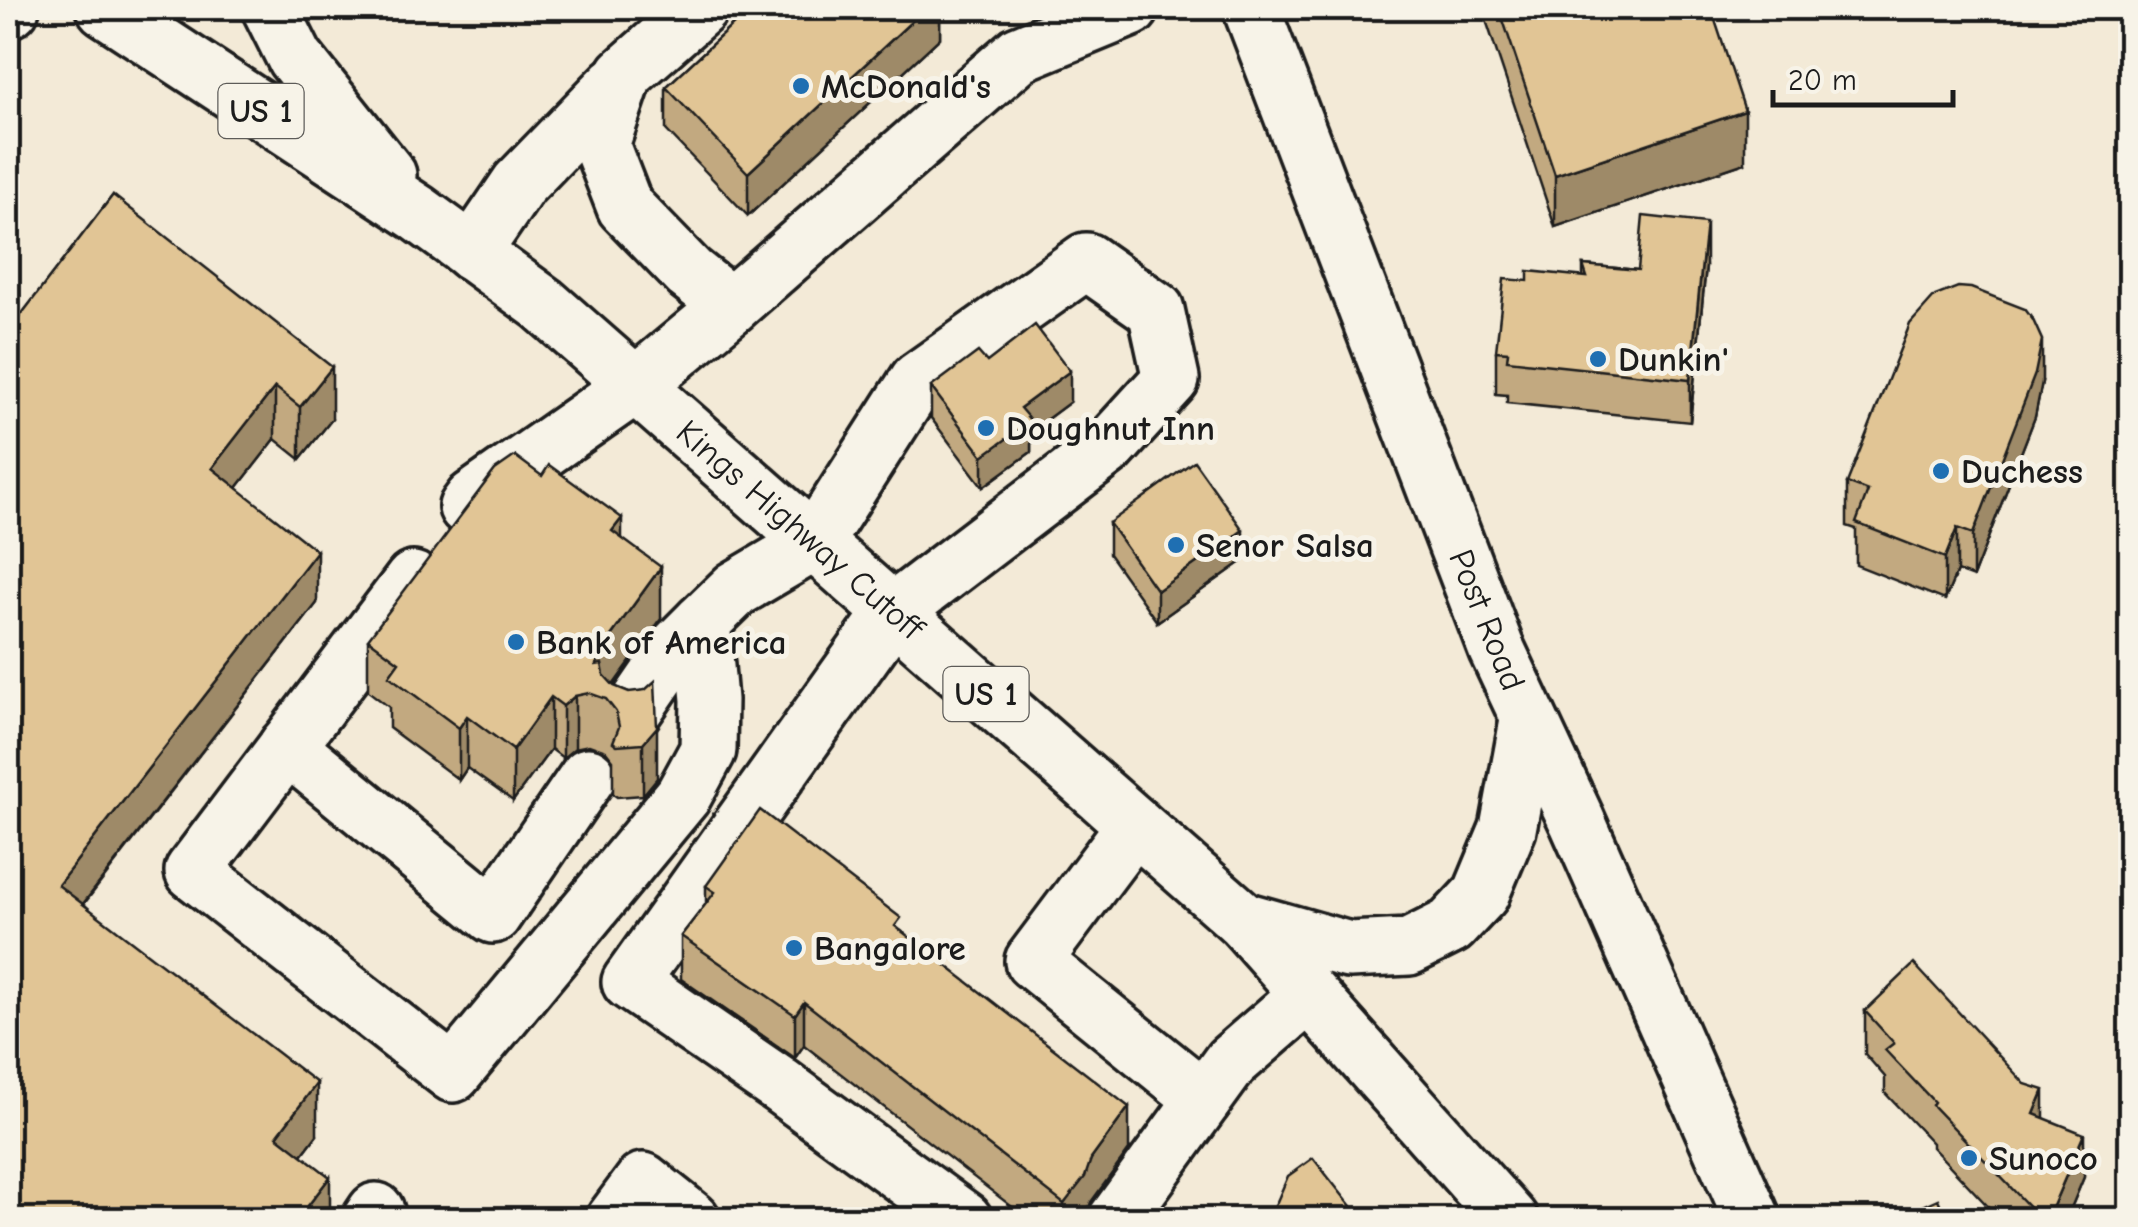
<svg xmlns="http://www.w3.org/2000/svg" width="2138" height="1227" font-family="'Comic Neue',sans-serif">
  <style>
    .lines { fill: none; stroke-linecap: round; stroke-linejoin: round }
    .minor-casing { stroke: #1c1c1c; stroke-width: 62 }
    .major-casing { stroke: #1c1c1c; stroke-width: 62 }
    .minor { stroke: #f7f3e8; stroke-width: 55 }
    .major { stroke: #f7f3e8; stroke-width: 55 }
    .wall { fill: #c2a980; stroke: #1c1c1c; stroke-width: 2.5 }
    .shaded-wall { fill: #9e8a68; stroke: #1c1c1c; stroke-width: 2.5 }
    .building { fill: #e1c595; stroke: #1c1c1c; stroke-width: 2.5 }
    .poi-dot { fill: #1f6fb2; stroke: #f7f3e8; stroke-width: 4 }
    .labels { text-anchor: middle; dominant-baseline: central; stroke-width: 10; stroke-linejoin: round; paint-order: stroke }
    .shield { fill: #f7f3e8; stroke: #5e5c59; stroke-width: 2.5 }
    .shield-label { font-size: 32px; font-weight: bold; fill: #1c1c1c }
    .poi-label { font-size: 35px; font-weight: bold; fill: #1c1c1c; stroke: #f7f3e8; text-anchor: start }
    .street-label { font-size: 35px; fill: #1c1c1c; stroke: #f7f3e8 }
  </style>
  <rect width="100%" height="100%" fill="#f3ead7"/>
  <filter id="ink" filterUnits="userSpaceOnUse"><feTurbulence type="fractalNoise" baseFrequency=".01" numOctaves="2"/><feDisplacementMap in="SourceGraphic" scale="20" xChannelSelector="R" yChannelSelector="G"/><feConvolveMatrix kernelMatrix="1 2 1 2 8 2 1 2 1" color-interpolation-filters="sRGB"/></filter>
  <g filter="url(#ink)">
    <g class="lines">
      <defs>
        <g id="minor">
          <polyline points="700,8 625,74 601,145 625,207 689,273 731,306 1019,54 1131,8"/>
          <polyline points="8,10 11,8"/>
          <polyline points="472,253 519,184 616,84"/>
          <polyline points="467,507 473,499 636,385 731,306"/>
          <polyline points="413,580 193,871 453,1074 683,796 708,750 709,700 702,622 736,589 814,543 918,380 1086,261 1156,310 1171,379 1109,447 893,612 630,982 781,1086 964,1220"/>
          <polyline points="632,713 678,646 702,622"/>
          <polyline points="287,746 493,915 588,776"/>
          <polyline points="1135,825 1033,961 1204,1099"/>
          <polyline points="370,1220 376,1211"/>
          <polyline points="614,1220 643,1181 692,1220"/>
          <polyline points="1116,1220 1231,1062 1308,995"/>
        </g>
        <g id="major">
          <polyline points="105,8 418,213 543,304 1243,920 1510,1220"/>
          <polyline points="270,8 295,58 388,175"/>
          <polyline points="1251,8 1496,648 1577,821 1753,1220"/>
          <polyline points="1243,920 1349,950 1409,947 1451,926 1481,894 1508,829 1528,721"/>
        </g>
      </defs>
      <!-- minor casing -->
      <use href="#minor" class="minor-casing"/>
      <!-- major casing -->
      <use href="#major" class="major-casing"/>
      <!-- minor -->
      <use href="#minor" class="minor"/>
      <!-- major -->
      <use href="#major" class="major"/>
    </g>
    <!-- wall -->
    <g class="wall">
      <polygon points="730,8 940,8 940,38 748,216 666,130 666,87 739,19 730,10"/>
      <polygon points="1482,8 1711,8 1745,163 1555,227"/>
      <polygon points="113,195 332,419 300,459 275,439 237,488 317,603 84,904 317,1135 302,1155 330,1220 8,1220 18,319"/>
      <polygon points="1583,265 1638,270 1706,266 1690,422 1507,403 1507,395 1496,394 1496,351 1528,281 1583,276"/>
      <polygon points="987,362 1070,402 1031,431 1031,452 983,487 931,418 931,387"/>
      <polygon points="2042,382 2035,417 1973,577 1957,571 1945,600 1856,565 1856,529 1847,526 1847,483"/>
      <polygon points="1109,523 1243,561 1157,622 1109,554"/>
      <polygon points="622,538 661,619 613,686 629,692 657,778 643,795 617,797 613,794 613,760 606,751 589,745 575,748 563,758 551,749 513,801 467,768 459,780 389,728 389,707 368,691 368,639"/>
      <polygon points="706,886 901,931 1129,1150 1091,1202 1085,1220 1029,1220 804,1045 795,1058 681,979 681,936 706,904"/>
      <polygon points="1865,1011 2044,1119 2084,1177 2066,1220 2001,1220 1932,1147 1932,1143 1885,1093 1885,1077 1865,1054"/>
    </g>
    <!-- shaded-wall -->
    <g class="shaded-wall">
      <polygon points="926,8 940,8 940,38 748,216 748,173"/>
      <polygon points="1745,111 1745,163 1555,227 1555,175"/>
      <polygon points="1706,223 1706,266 1690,422 1690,380"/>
      <polygon points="2042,340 2042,382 2035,417 1973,577 1973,534"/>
      <polygon points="332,367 332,419 300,459 300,407"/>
      <polygon points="1070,371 1070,402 1031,431 1031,452 983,487 983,456 1020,408"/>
      <polygon points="275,387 275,439 212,520 212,468"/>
      <polygon points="622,518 622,570 612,531"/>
      <polygon points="1957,528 1957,571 1945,600 1945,558"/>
      <polygon points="1243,530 1243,561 1157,622 1157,591"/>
      <polygon points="317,551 317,603 58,936 58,885"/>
      <polygon points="661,567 661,619 606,695 596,665 606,643"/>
      <polygon points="575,696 575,748 563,758 563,706"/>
      <polygon points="551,697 551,749 513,801 513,750"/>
      <polygon points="467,716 467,768 459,780 459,728"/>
      <polygon points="657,727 657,778 643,795 643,743"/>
      <polygon points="804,1002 804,1045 795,1058 795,1015"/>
      <polygon points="317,1083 317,1135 277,1188 277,1136"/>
      <polygon points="2044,1090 2044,1132 2034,1114"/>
      <polygon points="1129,1107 1129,1150 1091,1202 1085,1220 1064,1220 1064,1204 1091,1159"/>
      <polygon points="2084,1134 2084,1177 2066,1220 2047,1220"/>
      <polygon points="330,1177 330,1220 297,1220"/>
    </g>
    <!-- building -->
    <g class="building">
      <polygon points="751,8 926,8 748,173 666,87"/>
      <polygon points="1499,8 1711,8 1745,111 1555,175"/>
      <polygon points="113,195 332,367 300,407 275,387 212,468 317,551 58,885 317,1083 277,1136 330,1177 297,1220 29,1220 16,1210 8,1220 8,310 18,319"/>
      <polygon points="1643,216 1706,223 1690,380 1507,360 1508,352 1496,351 1504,279 1528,281 1528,271 1587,277 1583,265 1638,270"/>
      <polygon points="1958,287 1971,288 2025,309 2033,320 2042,340 2035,374 1973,534 1957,528 1945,558 1856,523 1868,491 1847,483 1910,324 1935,296"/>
      <polygon points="1035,325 1070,371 1020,408 1031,421 983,456 931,387 978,352 987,362"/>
      <polygon points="515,456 542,476 549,465 622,518 612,531 661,567 606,643 596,665 602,664 604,675 614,686 629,692 645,690 655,681 657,727 643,743 617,745 613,742 619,727 616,712 606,699 589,693 575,696 563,706 551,697 513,750 467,716 459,728 389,676 399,662 368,639 495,470"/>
      <polygon points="1194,461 1243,530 1157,591 1109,523"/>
      <polygon points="760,810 901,918 895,926 1129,1107 1091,1159 1085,1177 1064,1204 804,1002 795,1015 681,936 715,892 706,886"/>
      <polygon points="1914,964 2025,1084 2044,1090 2034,1114 2084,1134 2047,1220 2042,1220 1932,1105 1934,1102 1885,1050 1894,1043 1865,1011"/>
      <polygon points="1313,1158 1362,1220 1269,1220 1288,1176"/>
      <polygon points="1938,1199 1947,1220 1891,1220"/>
    </g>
  </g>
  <!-- markers -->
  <g class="poi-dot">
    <circle cx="801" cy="86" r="10"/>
    <circle cx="1598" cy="359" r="10"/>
    <circle cx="986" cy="428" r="10"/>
    <circle cx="1941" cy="471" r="10"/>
    <circle cx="1176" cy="545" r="10"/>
    <circle cx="516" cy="642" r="10"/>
    <circle cx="794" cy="948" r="10"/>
    <circle cx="1969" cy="1158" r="10"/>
  </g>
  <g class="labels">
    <!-- shield labels -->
    <g class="shield">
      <rect x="218.5" y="84" width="85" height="54" rx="8"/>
      <rect x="943.5" y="667" width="85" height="54" rx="8"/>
    </g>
    <g class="shield-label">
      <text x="261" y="111">US 1</text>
      <text x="986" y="694">US 1</text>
    </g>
    <!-- poi labels -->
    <g class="poi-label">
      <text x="821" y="86">McDonald's</text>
      <text x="1618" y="359">Dunkin'</text>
      <text x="1006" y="428">Doughnut Inn</text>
      <text x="1961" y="471">Duchess</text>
      <text x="1196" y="545">Senor Salsa</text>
      <text x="536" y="642">Bank of America</text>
      <text x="814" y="948">Bangalore</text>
      <text x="1989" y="1158">Sunoco</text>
    </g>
    <!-- street labels -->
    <g class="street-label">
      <text transform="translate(800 530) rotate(41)">Kings Highway Cutoff</text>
      <text transform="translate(1487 620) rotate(68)">Post Road</text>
    </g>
  </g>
  <!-- margin -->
  <rect width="2138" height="1227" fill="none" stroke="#f7f3e8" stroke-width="40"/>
  <rect x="20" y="20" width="2098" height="1187" fill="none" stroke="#1c1c1c" stroke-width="4" filter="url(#ink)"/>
  <!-- scale -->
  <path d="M1773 90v15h180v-15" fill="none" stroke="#1c1c1c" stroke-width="5"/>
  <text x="1788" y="90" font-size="30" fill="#1c1c1c" stroke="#f7f3e8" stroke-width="8" paint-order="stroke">20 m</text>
</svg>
